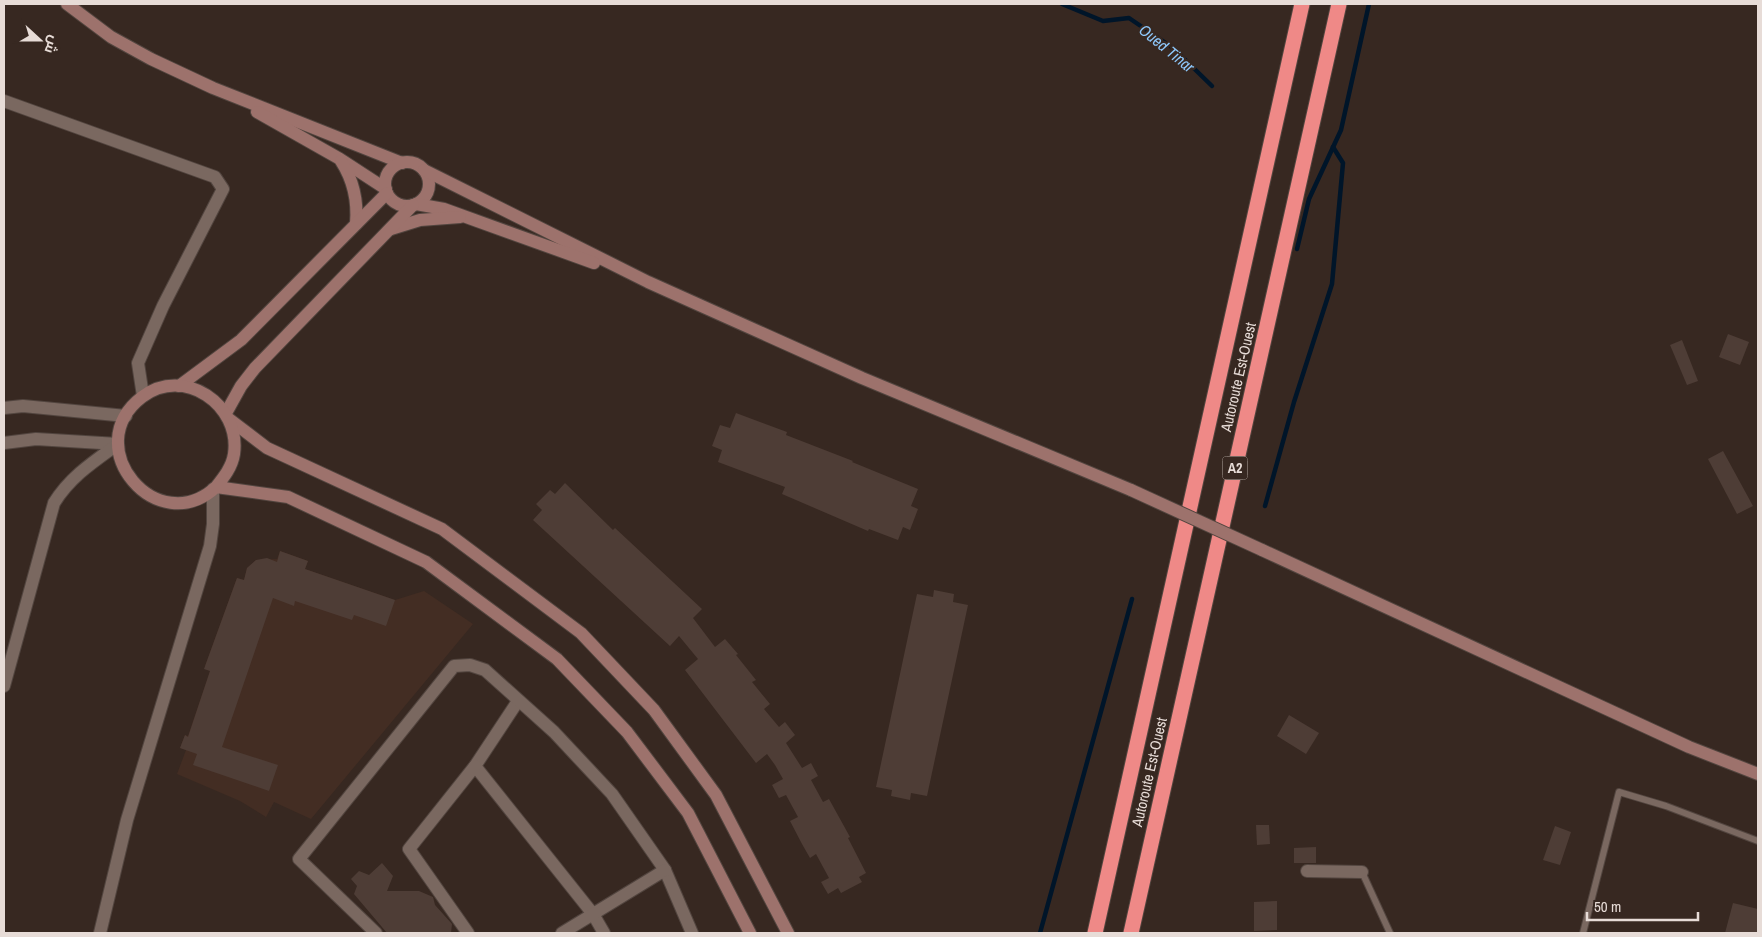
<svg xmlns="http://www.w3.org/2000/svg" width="1762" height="937" font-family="'Archivo Narrow',Cairo,sans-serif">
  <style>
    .built { fill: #432d23 }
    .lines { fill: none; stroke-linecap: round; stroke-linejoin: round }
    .stream { stroke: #001529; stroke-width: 4.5 }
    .building { fill: #4e3d36 }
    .service-casing { stroke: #52453f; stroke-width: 8 }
    .minor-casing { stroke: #52453f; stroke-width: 14 }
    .secondary-casing { stroke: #52453f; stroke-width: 14 }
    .motorway-casing { stroke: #52453f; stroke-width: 17 }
    .service { stroke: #7a6860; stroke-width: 6 }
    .minor { stroke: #7a6860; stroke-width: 12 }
    .secondary { stroke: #9d726c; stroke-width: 12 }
    .motorway { stroke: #ef8987; stroke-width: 15 }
    .secondary-bridge-casing { stroke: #52453f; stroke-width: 14; stroke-linecap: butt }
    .secondary-bridge { stroke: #9d726c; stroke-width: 12 }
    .labels { text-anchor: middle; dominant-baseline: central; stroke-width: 4.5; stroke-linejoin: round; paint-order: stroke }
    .shield { fill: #372821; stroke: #b2a6a0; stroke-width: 1 }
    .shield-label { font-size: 14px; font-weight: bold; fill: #e7dcd7 }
    .street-label { font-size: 15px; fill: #e7dcd7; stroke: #372821 }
    .water-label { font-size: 16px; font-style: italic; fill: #8ec8fc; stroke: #372821 }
  </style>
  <rect width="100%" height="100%" fill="#372821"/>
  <!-- built -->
  <polygon class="built" points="280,551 308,561 305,569 395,600 424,591 473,624 311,819 274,802 266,817 240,801 177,774 186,750 180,748 185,735 188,736 210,671 205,666 237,578 244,580 247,568 256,560 277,559"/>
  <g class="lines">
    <!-- stream -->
    <g class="stream">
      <polyline points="1062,4 1103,21 1129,18 1173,48 1212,86"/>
      <polyline points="1297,249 1309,199 1341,130 1369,4"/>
      <polyline points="1265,506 1294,402 1332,284 1343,163 1333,147"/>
      <polyline points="1040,933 1132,599"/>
    </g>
  </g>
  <!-- building -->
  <g class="building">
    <polygon points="1728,334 1749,342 1740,365 1719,357"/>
    <polygon points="1682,340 1698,381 1687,385 1670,345"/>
    <polygon points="736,413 787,432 786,435 853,461 852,462 918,489 911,506 918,509 910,530 903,527 898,540 869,529 868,531 782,494 785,487 718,462 722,450 712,446 720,425 730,428"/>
    <polygon points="1723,451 1753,506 1737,514 1708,459"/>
    <polygon points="565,483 613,530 615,528 702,609 693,618 715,647 725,639 738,654 736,655 756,680 752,682 770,704 764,709 779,727 785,722 795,735 786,743 802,768 811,763 818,776 811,780 823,802 829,799 850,837 848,838 866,873 859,877 862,882 841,893 838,888 828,894 821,882 829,878 816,854 810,858 802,844 790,821 798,817 786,795 779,798 772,785 783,779 775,765 767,754 756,763 685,670 698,659 679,636 670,646 533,520 542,510 536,504 550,490 555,494"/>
    <polygon points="280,551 308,561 305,569 395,600 386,626 354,615 352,620 295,601 294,606 273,598 222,747 278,765 269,791 193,765 197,754 180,748 185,735 188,737 210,671 204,669 237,578 244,580 247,568 256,560 267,558 277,562"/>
    <polygon points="934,590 954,594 953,602 968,605 927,796 911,793 910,800 891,796 892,790 876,787 917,594 933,597"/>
    <polygon points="1289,715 1319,733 1306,754 1277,736"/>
    <polygon points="1256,825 1269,825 1270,844 1257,845"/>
    <polygon points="1555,826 1571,832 1560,865 1543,860"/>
    <polygon points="1316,847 1316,863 1294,863 1294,848"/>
    <polygon points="382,863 393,876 387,891 419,891 433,897 435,905 452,924 451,933 387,933 354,894 357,886 351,879 359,871 369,875"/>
    <polygon points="1277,901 1277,930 1254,931 1254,902"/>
    <polygon points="1733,903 1758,909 1758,933 1725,933"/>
  </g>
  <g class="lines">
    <defs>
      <g id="service">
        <polyline points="1362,872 1390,933"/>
        <polyline points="1583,933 1619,792 1666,806 1758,841"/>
      </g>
      <g id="minor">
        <polyline points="4,101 215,177 223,189 163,306 138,363 143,396"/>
        <polyline points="4,408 23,406 126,416"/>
        <polyline points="4,443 36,439 118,444"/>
        <path d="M4 686 54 503C70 477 93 462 118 444"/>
        <polyline points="518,701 475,766 593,914 604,933"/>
        <polyline points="1307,871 1362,872"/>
        <polyline points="100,933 127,820 210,546 213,524 213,489"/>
        <polyline points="376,933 299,859 454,666 470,665 485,670 554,732 612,794 665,870 692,933"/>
        <polyline points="468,933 409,849 475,766"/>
        <polyline points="562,933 665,870"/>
      </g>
      <g id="secondary">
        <polyline points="67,4 111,37 151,59 213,88 402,163"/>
        <polyline points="257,112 340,159 386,189"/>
        <path d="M341 161C354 181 358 201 356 224"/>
        <circle cx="407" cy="184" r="22"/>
        <polyline points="424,170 648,282 862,378 1131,490"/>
        <polyline points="416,204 444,209 594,263"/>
        <polyline points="391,229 420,220 460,217"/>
        <polyline points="179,386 241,340 387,193"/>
        <polyline points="226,413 241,386 255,368 413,205"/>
        <polyline points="229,419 267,448 442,529 581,633 654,710 716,795 788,933"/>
        <path d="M216 487C224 477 232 467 234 454 241 405 184 365 142 397 77 447 158 541 216 487L288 497 426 562 557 659 627 732 688 813 750 933"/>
        <polyline points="1262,550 1689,747 1758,774"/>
      </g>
      <g id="motorway">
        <polyline points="1095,933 1302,4"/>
        <polyline points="1131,933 1339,4"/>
      </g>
    </defs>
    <!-- service casing -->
    <use href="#service" class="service-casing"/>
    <!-- minor casing -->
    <use href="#minor" class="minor-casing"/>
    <!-- secondary casing -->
    <use href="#secondary" class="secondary-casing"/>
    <!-- motorway casing -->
    <use href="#motorway" class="motorway-casing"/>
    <!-- service -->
    <use href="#service" class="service"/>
    <!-- minor -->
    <use href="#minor" class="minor"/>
    <!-- secondary -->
    <use href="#secondary" class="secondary"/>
    <!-- motorway -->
    <use href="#motorway" class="motorway"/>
    <defs>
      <polyline id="secondary-bridge" points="1131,490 1262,550"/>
    </defs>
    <!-- secondary-bridge casing -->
    <use href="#secondary-bridge" class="secondary-bridge-casing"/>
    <!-- secondary-bridge -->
    <use href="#secondary-bridge" class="secondary-bridge"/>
  </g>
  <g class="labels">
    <!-- shield labels -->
    <rect class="shield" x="1222.5" y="456.5" width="25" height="23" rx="4"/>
    <g class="shield-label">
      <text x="1235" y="468">A2</text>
    </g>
    <!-- street labels -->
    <g class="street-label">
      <text transform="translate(1238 377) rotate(-77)">Autoroute Est-Ouest</text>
      <text transform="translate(1149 772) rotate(-77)">Autoroute Est-Ouest</text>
    </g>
    <!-- water labels -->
    <g class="water-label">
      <text transform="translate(1167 48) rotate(39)">Oued Tinar</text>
    </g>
  </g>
  <!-- border -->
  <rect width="1762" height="937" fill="none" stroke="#e7dcd7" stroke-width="10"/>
  <!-- north arrow -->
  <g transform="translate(40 40) rotate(111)" stroke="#372821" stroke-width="4" paint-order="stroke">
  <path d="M0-4L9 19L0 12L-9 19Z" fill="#e7dcd7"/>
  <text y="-8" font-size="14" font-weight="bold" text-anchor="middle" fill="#e7dcd7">ش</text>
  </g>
  <!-- scale -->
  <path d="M1587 912v8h111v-8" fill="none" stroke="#e7dcd7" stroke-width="2.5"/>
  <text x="1594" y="912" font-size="15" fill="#e7dcd7" stroke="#372821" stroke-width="4" paint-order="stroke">50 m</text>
</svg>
